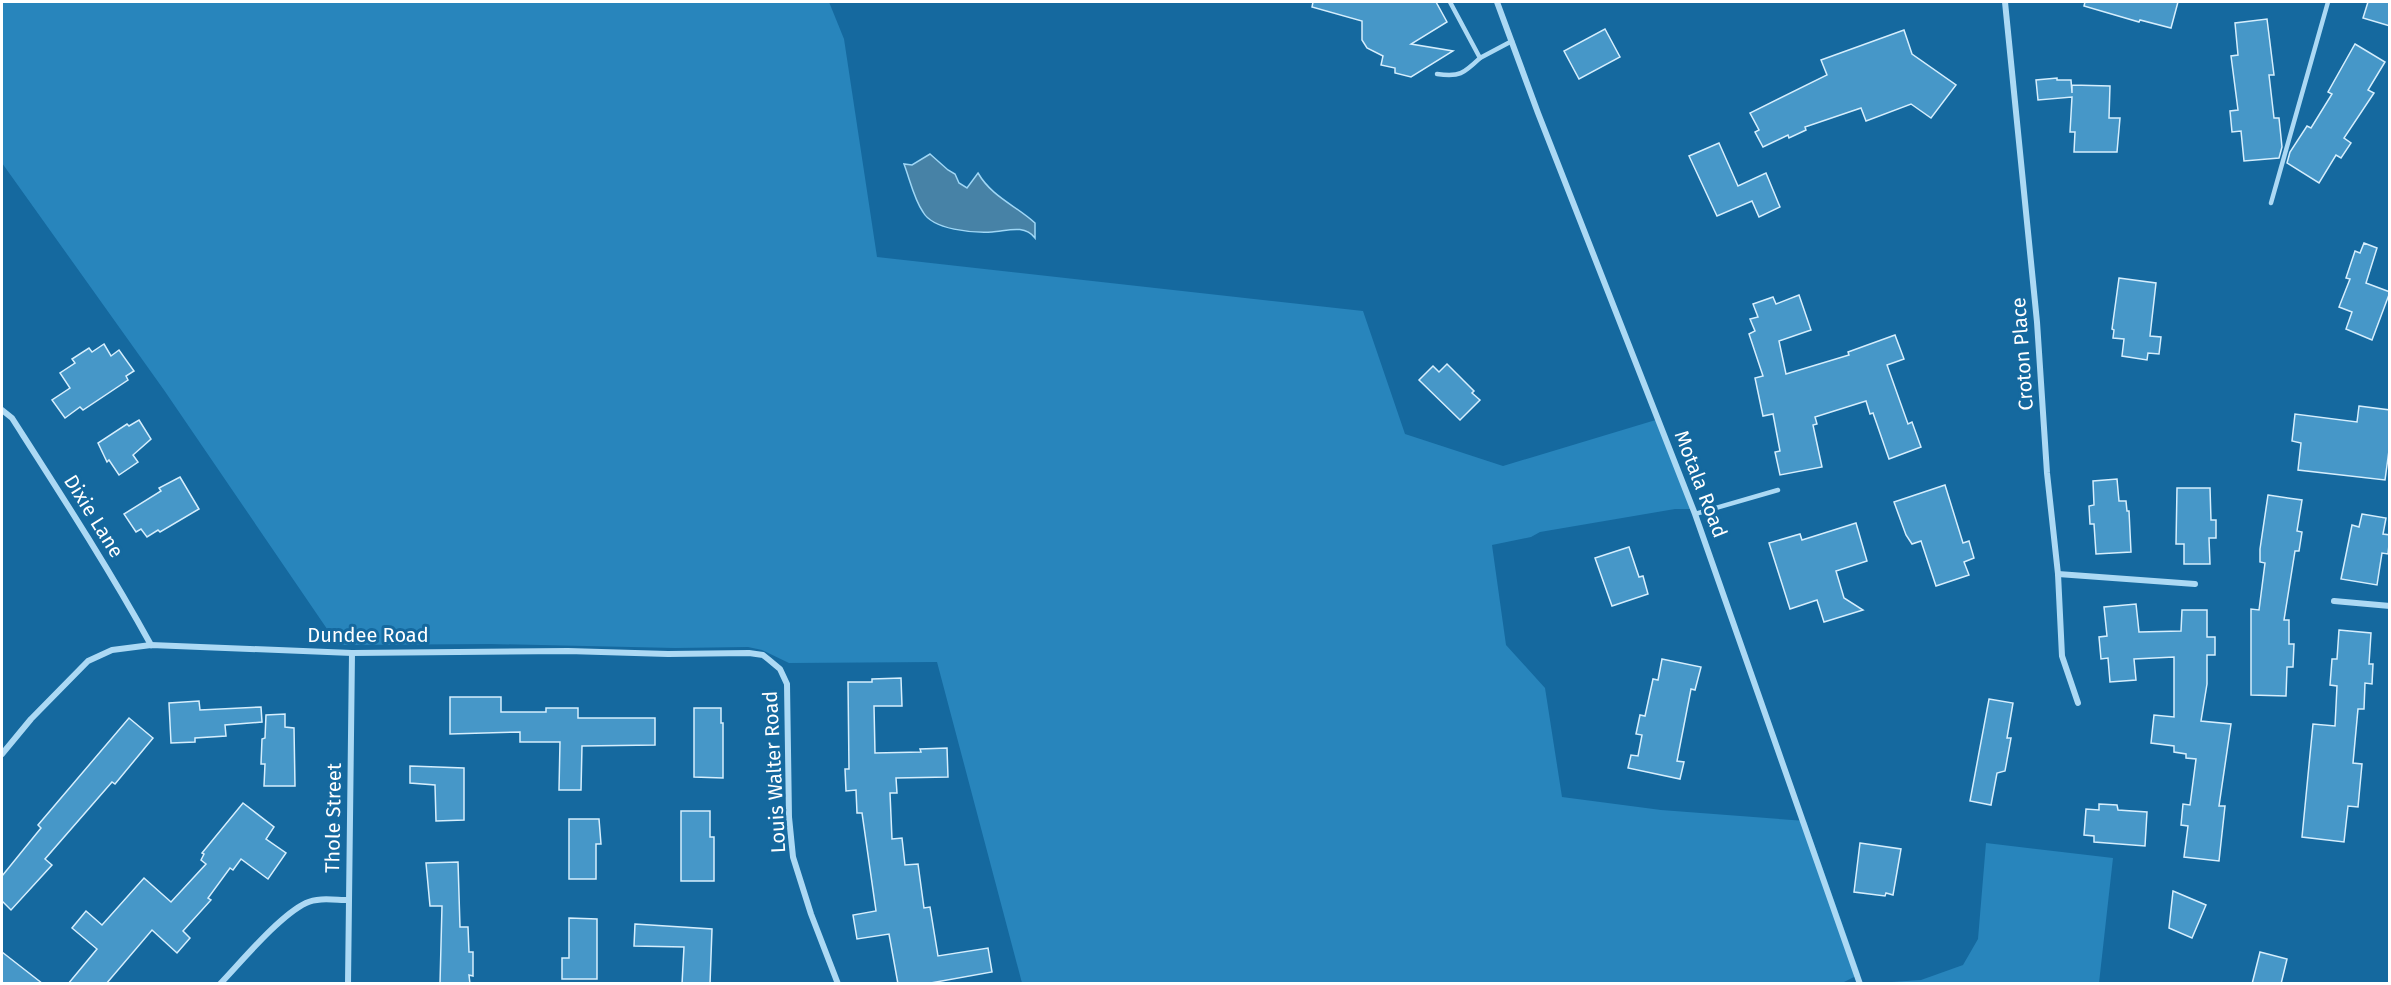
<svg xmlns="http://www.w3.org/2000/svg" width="2391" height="985" font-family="'Fira Sans',sans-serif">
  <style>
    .green { fill: #2885bc }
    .water { fill: #4782a6; stroke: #9fd7f6; stroke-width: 1.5 }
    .building { fill: #4697c8; stroke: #d5eefd; stroke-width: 1.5 }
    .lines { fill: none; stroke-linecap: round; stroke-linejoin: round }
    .lane { stroke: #acd9f4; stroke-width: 4.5 }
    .street { stroke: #acd9f4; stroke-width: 6 }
    .labels { text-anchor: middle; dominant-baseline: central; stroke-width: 6; stroke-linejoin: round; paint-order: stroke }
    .street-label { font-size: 20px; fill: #fff; stroke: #15699f }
  </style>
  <rect width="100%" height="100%" fill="#15699f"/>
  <!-- green -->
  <g class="green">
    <polygon points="2,2 829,2 844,39 877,257 1363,311 1405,434 1503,466 1659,419 1694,509 1675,509 1540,532 1531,537 1492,545 1506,645 1545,688 1562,797 1661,810 1806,821 1860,974 1840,984 1022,983 937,662 789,663 762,650 748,647 675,648 491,644 338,645 164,390 2,163"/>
    <polygon points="1986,843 2113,858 2099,983 1877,983 1921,980 1963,965 1978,939"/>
  </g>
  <!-- water -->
  <path class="water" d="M930 154 948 170 955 174 959 183 967 188 978 173C992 197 1015 205 1035 223V238C1024 224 1007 231 992 232 973 233 933 230 923 212 914 199 910 180 904 164L912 165Z"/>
  <!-- building -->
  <g class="building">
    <polygon points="1313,2 1436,2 1447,22 1411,44 1453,51 1411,77 1395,73 1395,68 1381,65 1383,56 1367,48 1362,40 1362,21 1312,7"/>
    <polygon points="2085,2 2178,2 2171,28 2140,20 2139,22 2084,6"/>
    <polygon points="2368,2 2390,2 2390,26 2363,18"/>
    <polygon points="2267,19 2274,75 2269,75 2274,118 2279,118 2282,147 2279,158 2244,161 2241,131 2232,132 2230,111 2238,110 2231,56 2238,55 2235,23"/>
    <polygon points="1605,29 1620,57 1579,79 1564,51"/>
    <polygon points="1904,30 1912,54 1956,85 1931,118 1911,104 1866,121 1861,108 1805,127 1806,130 1789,138 1788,135 1763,147 1755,132 1759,130 1750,113 1827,75 1821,60"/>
    <polygon points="2355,44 2385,62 2368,90 2374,93 2344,138 2351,143 2341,158 2336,155 2319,183 2287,163 2290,152 2307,126 2311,128 2332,94 2328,92"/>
    <polygon points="2057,78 2057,80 2071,80 2072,93 2072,85 2110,86 2109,118 2120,118 2117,152 2074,152 2075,132 2070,132 2072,97 2038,100 2036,80"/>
    <polygon points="1719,143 1738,186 1766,173 1780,207 1759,217 1752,201 1717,216 1689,156"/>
    <polygon points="2364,243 2377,248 2366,283 2390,292 2372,340 2346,329 2352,312 2339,307 2350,279 2346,278 2355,251 2360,253"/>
    <polygon points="2119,278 2156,283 2150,336 2161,337 2159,354 2148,353 2147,360 2122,356 2124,339 2113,338 2114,330 2112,329"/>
    <polygon points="1799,295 1811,330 1779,341 1786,374 1849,355 1848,352 1895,335 1904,359 1887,365 1908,424 1912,422 1921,447 1889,459 1873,413 1870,414 1866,401 1815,417 1817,424 1813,425 1822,467 1780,475 1775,452 1780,451 1773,414 1763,416 1755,378 1763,376 1749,334 1755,331 1750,319 1758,317 1753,304 1773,297 1776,304"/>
    <polygon points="104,344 111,356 119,350 134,371 126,376 128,380 83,410 80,407 65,418 52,400 70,388 60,373 75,363 72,359 89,348 92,352"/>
    <polygon points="1447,364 1474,391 1472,393 1480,400 1460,420 1419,380 1433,366 1439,372"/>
    <polygon points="2359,406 2390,410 2390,443 2385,480 2298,470 2301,443 2292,441 2295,414 2357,422"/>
    <polygon points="139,420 151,439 133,455 138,462 119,475 109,460 107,462 98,443 127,424 129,426"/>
    <polygon points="180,477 199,509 160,532 158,530 147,537 141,529 136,532 124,514 161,491 159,488"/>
    <polygon points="2117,479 2119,501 2126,501 2127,511 2129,511 2131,552 2096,554 2094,524 2090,524 2089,506 2094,505 2093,481"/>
    <polygon points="1945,485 1963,543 1969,541 1974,558 1964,562 1969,575 1936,586 1921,541 1912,544 1906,535 1894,502"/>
    <polygon points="2177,488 2210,488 2211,520 2216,520 2216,538 2209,538 2210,564 2184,564 2184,544 2176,544"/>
    <polygon points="2268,495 2302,500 2297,531 2302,532 2299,551 2295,551 2284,620 2289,620 2289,644 2294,644 2293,667 2287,667 2286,696 2251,695 2251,609 2259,610 2265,563 2260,562 2260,549"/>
    <polygon points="2362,514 2386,518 2383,534 2390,535 2388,554 2382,553 2377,585 2341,579 2352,525 2359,527"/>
    <polygon points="1856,523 1867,561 1836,571 1844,598 1863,610 1824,622 1817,600 1790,609 1769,543 1800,534 1802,540"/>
    <polygon points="1629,547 1639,577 1643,576 1648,594 1612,606 1595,558"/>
    <polygon points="2136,604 2139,632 2181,631 2182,610 2207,610 2207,637 2215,637 2215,655 2207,655 2207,684 2201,721 2231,724 2219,806 2225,806 2219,861 2184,857 2188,826 2181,825 2183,804 2190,805 2196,759 2186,758 2186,754 2174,752 2174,746 2151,743 2154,715 2174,717 2174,657 2134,659 2136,680 2110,682 2108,658 2101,659 2099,637 2107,636 2104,607"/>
    <polygon points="2339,630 2371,633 2369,664 2373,664 2372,684 2365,683 2364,709 2358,709 2353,763 2362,764 2358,807 2348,806 2344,842 2302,837 2313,724 2335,726 2337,686 2330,685 2332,659 2337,659"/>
    <polygon points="1662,659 1701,667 1695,690 1691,689 1677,761 1684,762 1680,779 1628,768 1631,755 1638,756 1642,735 1636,734 1640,715 1645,716 1653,679 1658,680"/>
    <polygon points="901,678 902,706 874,706 875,753 921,752 920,749 947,748 948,777 896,778 897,793 890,793 892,839 902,838 905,865 918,864 924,908 930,907 938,956 988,948 992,972 925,984 898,984 889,934 857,939 853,915 876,911 862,813 857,813 856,790 846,791 845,769 849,769 848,682 872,682 872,679"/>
    <polygon points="450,697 501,697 501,712 546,712 546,708 578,708 578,718 655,718 655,745 582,746 581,790 559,790 560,742 520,742 520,732 450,734"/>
    <polygon points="1989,699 2013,703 2007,738 2011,738 2005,771 1997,773 1991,805 1970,801"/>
    <polygon points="199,701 200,710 261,707 262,722 225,725 226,736 195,738 195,742 171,743 169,703"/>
    <polygon points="694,708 721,708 721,723 723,723 723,778 694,777"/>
    <polygon points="285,714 285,727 294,728 295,786 264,786 265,764 261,764 262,739 265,738 266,715"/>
    <polygon points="129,718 153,738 115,784 112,782 45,859 52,865 11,910 2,901 2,876 41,828 38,825"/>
    <polygon points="410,766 464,768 464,820 436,821 435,785 410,783"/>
    <polygon points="243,803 274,827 266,839 286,853 268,879 241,859 233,870 230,868 208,898 211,900 183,931 190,938 177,953 152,930 106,984 68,984 97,949 72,928 86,911 102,925 144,878 171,902 206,864 201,860 204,854 202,853"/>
    <polygon points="2099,804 2117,805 2118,810 2147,812 2145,846 2094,842 2094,836 2084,835 2086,809 2099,810"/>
    <polygon points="681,811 710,811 710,837 714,837 714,881 681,881"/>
    <polygon points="569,819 599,819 601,844 596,844 596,879 569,879"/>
    <polygon points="1860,843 1901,849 1893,895 1886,893 1885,896 1854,892"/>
    <polygon points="458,862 460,927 468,927 469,952 473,952 473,976 469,975 470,984 440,984 442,906 430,906 426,863"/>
    <polygon points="2173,891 2206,905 2192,938 2169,928"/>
    <polygon points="569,918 597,919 597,979 562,979 562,958 569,958"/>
    <polygon points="635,924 712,929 710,984 682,984 684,947 634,946"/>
    <polygon points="2,952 43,984 2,984"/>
    <polygon points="2260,952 2287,959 2281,984 2252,984"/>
  </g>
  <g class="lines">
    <!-- lane -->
    <g class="lane">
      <polyline points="1450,2 1480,58 1512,41"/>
      <path d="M1437 74C1460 77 1463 74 1480 58"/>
      <polyline points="2271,203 2328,2"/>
      <polyline points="1695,514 1778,490"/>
    </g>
    <!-- street -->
    <g class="street">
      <polyline points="1497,2 1538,113 1695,514 1860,984"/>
      <polyline points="2005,2 2037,322 2047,473 2058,574 2062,656 2078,703"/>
      <path d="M2 410 12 418C60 493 108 567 151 645"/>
      <polyline points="2058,574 2195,584"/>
      <polyline points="2334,601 2390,606"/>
      <polyline points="2,754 31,719 88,661 112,650 151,645 352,653 568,651 668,654 749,653 763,655 768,659 780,669 787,684 789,817 793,857 811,914 838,984"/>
      <path d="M220 984C242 961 279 916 306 903 318 897 335 900 348 900"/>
      <polyline points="348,984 352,653"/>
    </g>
  </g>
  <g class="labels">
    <!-- street labels -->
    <g class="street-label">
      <text transform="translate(2022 354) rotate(-94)">Croton Place</text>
      <text transform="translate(1701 484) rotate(69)">Motala Road</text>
      <text transform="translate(94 516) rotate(58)">Dixie Lane</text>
      <text x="368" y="635">Dundee Road</text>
      <text transform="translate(774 772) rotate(-93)">Louis Walter Road</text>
      <text transform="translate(333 818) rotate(-89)">Thole Street</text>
    </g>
  </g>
  <!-- border -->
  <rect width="2391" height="985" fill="none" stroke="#ffffff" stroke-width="6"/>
</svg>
